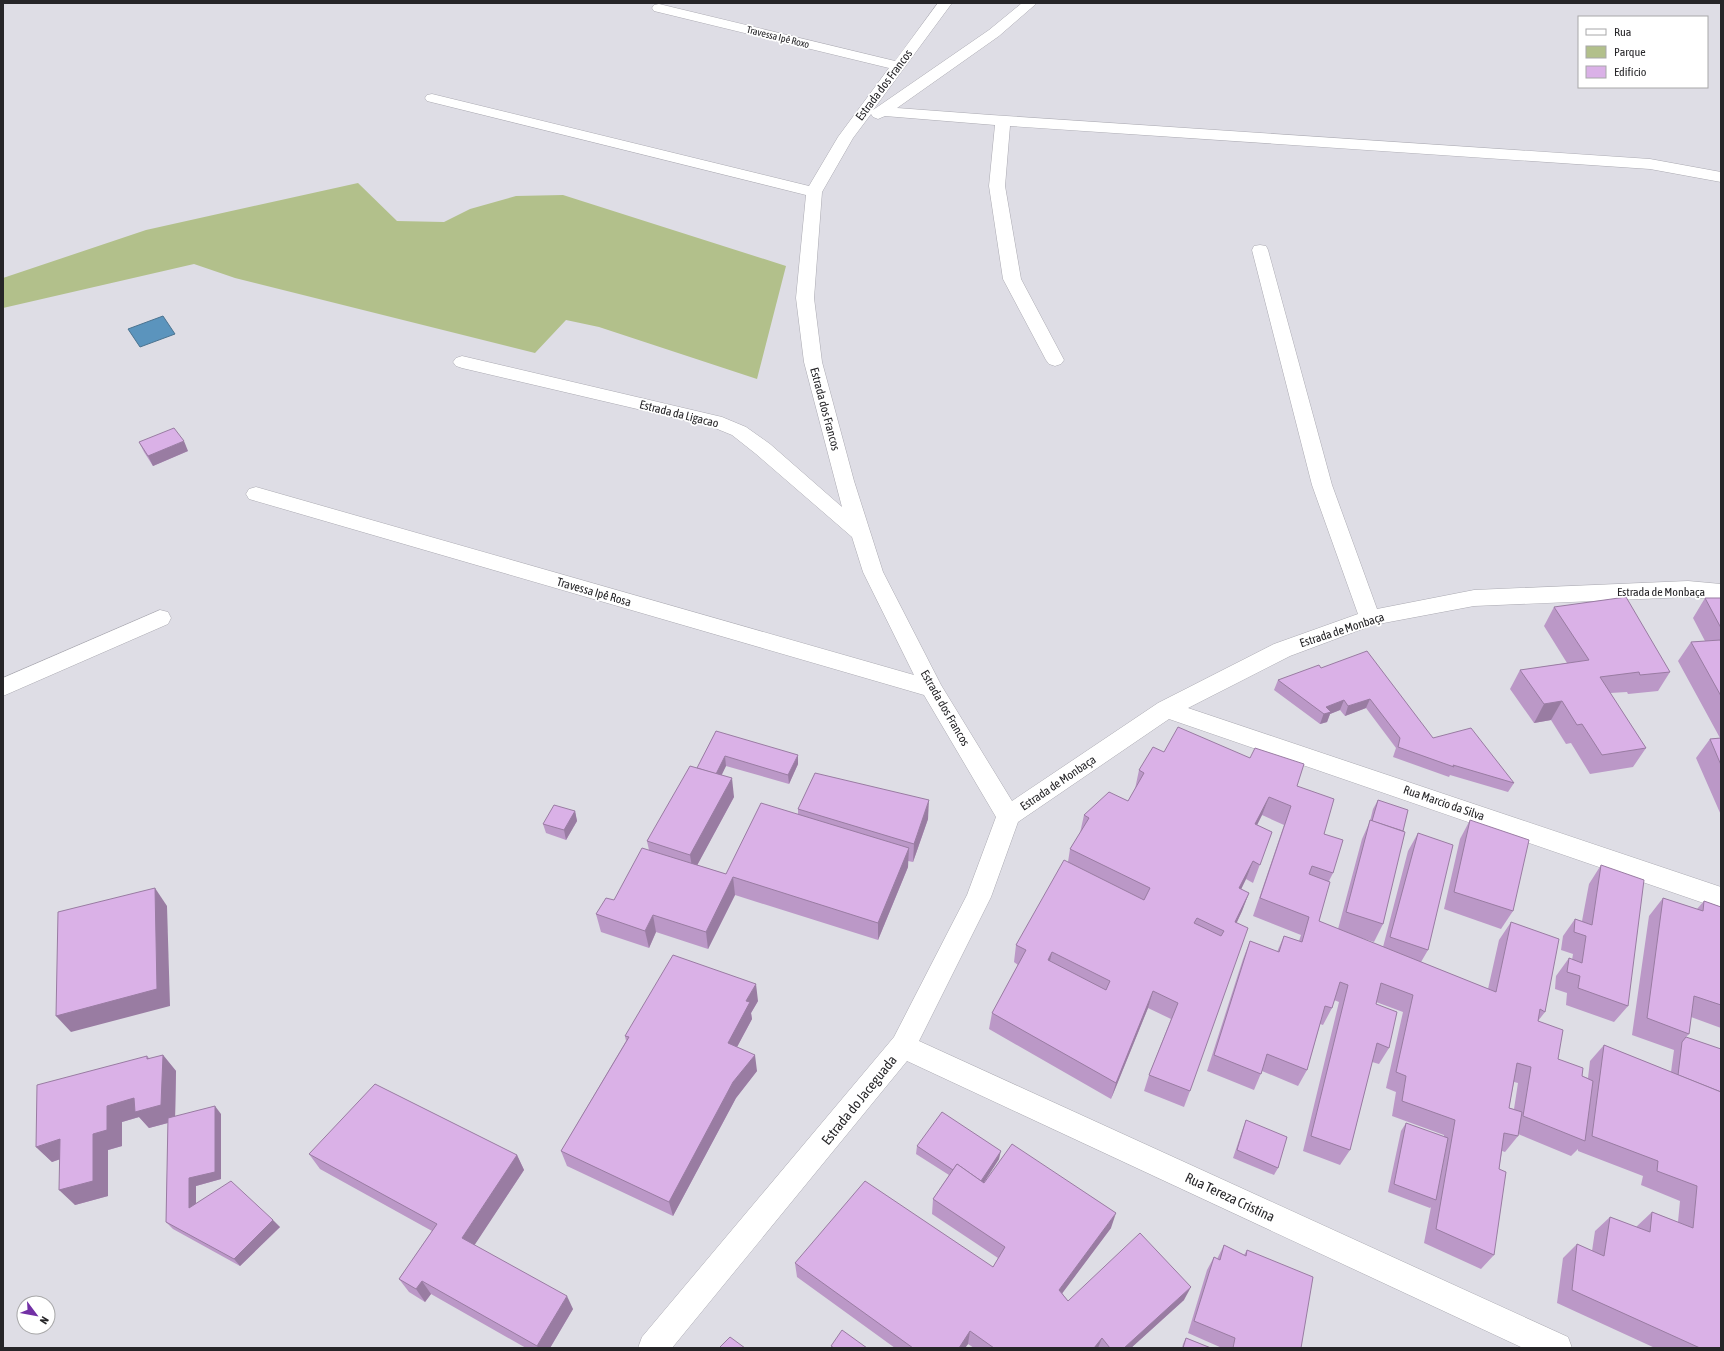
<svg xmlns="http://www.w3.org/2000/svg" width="1724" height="1351" font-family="'Asap Condensed',sans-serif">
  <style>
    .green { fill: #b2c08b }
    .water { fill: #5b94bd; stroke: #4b7390 }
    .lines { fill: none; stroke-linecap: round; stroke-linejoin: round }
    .minor-casing { stroke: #abaab2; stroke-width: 1 }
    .minor { fill: #fff; fill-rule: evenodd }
    .wall { fill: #bb98c7; fill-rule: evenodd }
    .shaded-wall { fill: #997ca2 }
    .building { fill: #dab1e7; stroke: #997ca2; fill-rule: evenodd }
    .labels { text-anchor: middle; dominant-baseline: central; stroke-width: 3.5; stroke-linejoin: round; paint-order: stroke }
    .far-street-label { font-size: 10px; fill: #262528; stroke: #fff }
    .street-label { font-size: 12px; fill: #262528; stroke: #fff }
    .near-street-label { font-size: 14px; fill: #262528; stroke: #fff }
  </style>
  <rect width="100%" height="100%" fill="#dedde5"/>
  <!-- green -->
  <polygon class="green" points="358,183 397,221 444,222 470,209 516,196 563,195 786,266 757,379 599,327 566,320 535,353 235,278 194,264 3,308 3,278 146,230"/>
  <!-- water -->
  <polygon class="water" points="163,316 175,334 140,347 128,329"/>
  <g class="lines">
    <defs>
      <g id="minor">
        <polygon points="938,3 952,3 873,110 989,30 1022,3 1037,3 999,36 897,108 991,115 1650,159 1721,172 1721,182 1650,169 1010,126 1005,186 1021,279 1064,360 1061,364 1055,366 1049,364 1046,360 1003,279 989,186 995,125 885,116 878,119 873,117 871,114 853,138 822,192 814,298 822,362 854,481 883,572 941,685 1012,801 1158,703 1274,644 1358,614 1312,485 1252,250 1254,246 1260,245 1266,246 1268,250 1332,485 1377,609 1474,590 1688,581 1721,584 1721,600 1688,597 1474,606 1373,625 1290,656 1188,708 1721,887 1721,909 1169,719 1018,822 991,897 919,1041 1568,1337 1572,1348 1523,1348 907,1061 672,1348 638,1348 642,1337 894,1037 967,895 996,817 924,695 249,499 246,494 249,489 256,487 914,675 863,572 852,537 756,454 732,435 710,426 462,368 456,366 453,362 456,358 462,356 722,417 746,427 770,444 842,507 804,362 796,298 806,195 427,101 425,98 427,95 432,94 809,186 838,137 889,68 654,11 652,8 654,5 659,4 895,61"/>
        <polygon points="160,610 168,612 171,618 168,624 3,696 3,678"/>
      </g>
    </defs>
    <!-- minor casing -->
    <use href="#minor" class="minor-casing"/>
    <!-- minor -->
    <use href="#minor" class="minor"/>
  </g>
  <!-- wall -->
  <g class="wall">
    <polygon points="139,442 188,451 153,466 144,452"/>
    <polygon points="1705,598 1721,598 1721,815 1696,758 1710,739 1720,738 1678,661 1691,642 1705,641 1693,618"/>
    <polygon points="1554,607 1670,672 1658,691 1628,694 1627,692 1610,693 1646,748 1633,767 1590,774 1571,743 1566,744 1551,720 1534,723 1510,689 1520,670 1567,663 1544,626"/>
    <polygon points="1321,668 1433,738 1514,783 1508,792 1450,775 1449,777 1393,757 1396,748 1366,708 1345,716 1340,710 1330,714 1327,722 1320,724 1274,690 1278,680"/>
    <polygon points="716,731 798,764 789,784 726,766 721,775 734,797 697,865 726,874 798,814 798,809 928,819 913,862 908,861 908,867 878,940 735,895 708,949 656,932 649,948 601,932 596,914 614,900 649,850 647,841 697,768"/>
    <path d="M1164 752 1297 786 1324 834 1333 873 1329 881 1319 921 1338 929 1362 839 1370 821 1373 809 1378 800 1403 831 1383 924 1374 942 1352 935 1383 947 1408 851 1418 833 1428 950 1421 962 1488 989 1499 940 1511 922 1545 1012 1538 1021 1558 1059 1582 1076 1588 1078 1590 1061 1604 1045 1671 1072 1674 1050 1632 1035 1649 916 1663 898 1697 909 1704 901 1721 907V1028L1691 1017 1689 1034 1686 1037 1721 1348H1655L1557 1303 1563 1258 1577 1244 1592 1251 1595 1231 1610 1217 1636 1227 1652 1212 1678 1222 1680 1201 1641 1185 1643 1176 1578 1151V1149L1571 1156 1518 1134V1136L1505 1152 1502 1151 1499 1169 1494 1255 1481 1269 1424 1243 1431 1207 1430 1208 1388 1192 1401 1131 1406 1123 1444 1137V1135L1392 1116 1396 1092 1386 1088 1403 1012 1376 1002V1004L1389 1048 1379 1064 1372 1062 1350 1150 1340 1165 1303 1151 1339 1002 1334 1000 1332 1008 1323 1025 1320 1024 1307 1070 1298 1086 1262 1071 1254 1090 1207 1071 1243 959 1250 941 1277 952 1284 936 1299 941 1301 935 1253 916 1284 825 1262 815 1257 825 1272 832 1253 883 1246 879 1241 889 1249 893 1242 911 1237 922 1190 1091 1184 1107 1144 1091 1149 1075 1171 1019 1148 1008 1111 1099 989 1029 992 1013 1018 965 1014 962 1016 945 1068 862 1070 849 1080 833 1084 815 1128 801 1135 789 1139 770ZM1514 1082 1518 1083 1514 1109 1509 1108Z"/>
    <polygon points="575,811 577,821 566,840 546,833 543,824"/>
    <polygon points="1470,820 1513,911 1501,929 1444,909 1460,839"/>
    <polygon points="1601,865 1628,1006 1614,1022 1566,1005 1567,993 1555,989 1556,976 1569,958 1572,960 1573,954 1561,950 1563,936 1575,919 1582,921 1589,884"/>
    <polygon points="758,1001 751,1013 752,1019 737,1047 757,1071 736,1098 673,1216 567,1166 561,1151 626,1041 625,1036"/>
    <polygon points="163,1055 176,1071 175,1116 221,1114 221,1179 196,1186 196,1203 280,1227 240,1266 173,1229 166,1222 168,1123 149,1128 139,1117 122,1122 122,1146 108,1150 108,1196 75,1205 60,1159 52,1162 36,1147 147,1056 150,1059"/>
    <polygon points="1246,1120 1278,1168 1274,1175 1233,1158 1243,1128"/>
    <polygon points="917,1146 999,1159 984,1183 1111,1228 1062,1293 1068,1301 1184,1300 1131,1348 974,1348 968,1344 965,1348 895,1348 797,1277 795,1263 993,1267 998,1258 932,1214 933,1199 949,1175 916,1154"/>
    <polygon points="309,1154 517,1155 524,1170 474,1245 573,1309 550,1348 526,1348 431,1294 425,1302 409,1292 399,1279 432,1231 320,1169"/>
    <polygon points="1224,1245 1244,1255 1247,1250 1301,1348 1222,1348 1188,1333 1207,1270 1214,1257 1217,1259"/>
    <polygon points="1186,1338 1211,1348 1182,1348 1183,1344"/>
  </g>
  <!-- shaded-wall -->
  <g class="shaded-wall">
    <polygon points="184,441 188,451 153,466 148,456"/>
    <polygon points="1370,699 1366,708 1345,716 1348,706"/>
    <polygon points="1344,700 1340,710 1330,714 1327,722 1320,724 1326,707"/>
    <polygon points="1562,701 1551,720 1534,723 1544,704"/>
    <polygon points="798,755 798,764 789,784 788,775"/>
    <polygon points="725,756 726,766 714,791 712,781"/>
    <polygon points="732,778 734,797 693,873 690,855"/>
    <polygon points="1269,797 1262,815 1248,843 1255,824"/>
    <polygon points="929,800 928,819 913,862 914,844"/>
    <polygon points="575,811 577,821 566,840 564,830"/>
    <polygon points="909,848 908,867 878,940 878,923"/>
    <polygon points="1253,861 1246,879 1233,906 1239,888"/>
    <polygon points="733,877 735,895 708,949 706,932"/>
    <polygon points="155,888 167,906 170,1006 71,1032 56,1016"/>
    <polygon points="1249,893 1242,911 1229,939 1235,922"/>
    <polygon points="653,915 656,932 649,948 645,931"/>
    <polygon points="1052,952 1048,969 1048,960"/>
    <polygon points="756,984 758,1001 751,1013 752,1019 730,1060 728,1043 746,1001"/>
    <polygon points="1153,991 1148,1008 1111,1099 1116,1083"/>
    <polygon points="163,1055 176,1071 175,1121 149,1128 139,1117 122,1122 122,1146 108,1150 108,1196 75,1205 59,1190 93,1134 107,1106"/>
    <polygon points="755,1055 757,1071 736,1098 673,1216 669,1202 733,1082"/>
    <polygon points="215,1106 221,1114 221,1179 196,1186 196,1215 189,1208 189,1178"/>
    <polygon points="60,1139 75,1154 52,1162 36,1147"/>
    <polygon points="1001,1151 999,1159 977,1193 978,1186"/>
    <polygon points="517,1155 524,1170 470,1252 462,1238"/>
    <polygon points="1116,1213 1111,1228 1055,1303 1059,1290"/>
    <polygon points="273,1220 280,1227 240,1266 234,1259"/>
    <polygon points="422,1281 431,1294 425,1302 416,1289"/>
    <polygon points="1191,1287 1184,1300 1131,1348 1124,1348"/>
    <polygon points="567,1296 573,1309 550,1348 538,1348 537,1346"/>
    <polygon points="970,1331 968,1344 965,1348 959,1348"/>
    <polygon points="1102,1338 1098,1348 1093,1348"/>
  </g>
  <!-- building -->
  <g class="building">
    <polygon points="174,428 184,441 148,456 139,442"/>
    <polygon points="1626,597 1670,672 1640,675 1639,672 1600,677 1646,748 1602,755 1582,724 1577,725 1562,701 1544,704 1520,670 1589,660 1554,607"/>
    <polygon points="1705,598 1721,598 1721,628"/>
    <polygon points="1720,640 1721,642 1721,696 1691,642"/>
    <polygon points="1367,651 1433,738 1471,728 1514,783 1453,765 1454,767 1398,747 1400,738 1370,699 1348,706 1344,700 1326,707 1331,712 1324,714 1278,680 1319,665 1321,668"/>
    <path d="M1178 727 1250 758 1255 748 1304 764 1297 786 1334 799 1324 834 1343 840 1333 873 1312 866 1309 874 1330 882 1319 921 1496 992 1511 922 1559 939 1545 1012 1540 1009 1538 1021 1563 1030 1558 1059 1583 1068 1582 1076 1593 1081 1585 1141 1523 1116 1531 1067 1517 1063 1509 1108 1522 1112 1518 1136 1504 1133 1499 1169 1506 1172 1494 1255 1436 1229 1455 1120 1402 1101 1406 1076 1396 1072 1413 995 1381 983 1376 1004 1397 1012 1389 1048 1377 1043 1350 1150 1311 1136 1348 985 1340 982 1332 1008 1325 1006 1307 1070 1267 1054 1261 1074 1214 1055 1250 941 1279 952 1284 936 1302 942 1309 917 1260 898 1291 806 1269 797 1255 824 1272 832 1260 865 1253 861 1239 888 1249 893 1235 922 1248 928 1190 1091 1149 1075 1178 1003 1153 991 1116 1083 992 1013 1026 950 1016 945 1064 860 1144 900 1150 888 1070 849 1089 818 1084 815 1109 792 1128 801 1144 773 1139 770 1153 747 1164 752ZM1197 918 1224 931 1221 936 1194 923ZM1052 952 1110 981 1106 990 1048 960Z"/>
    <polygon points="716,731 798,755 788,775 725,756 716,774 697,768"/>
    <polygon points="1721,738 1721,765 1710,739"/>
    <polygon points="690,766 732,778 690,855 647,841"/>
    <polygon points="815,773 929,800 914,844 798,809"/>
    <polygon points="1378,800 1408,810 1403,831 1372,821"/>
    <polygon points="761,803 909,848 878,923 733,877 706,932 653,915 645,931 596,914 606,898 614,900 642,848 726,874"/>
    <polygon points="554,805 575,811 564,830 543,824"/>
    <polygon points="1370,820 1405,832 1383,924 1346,912"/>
    <polygon points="1470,820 1529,840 1513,911 1454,892"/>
    <polygon points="1418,833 1453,845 1428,950 1390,937"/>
    <polygon points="1601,865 1644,880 1628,1006 1578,988 1580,976 1567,972 1569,958 1582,963 1586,936 1574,932 1575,919 1592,925"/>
    <polygon points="155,888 157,989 56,1016 58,912"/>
    <polygon points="1663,898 1703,911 1704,901 1721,907 1721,1005 1694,996 1689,1034 1647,1018"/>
    <polygon points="673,955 756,984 746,1001 750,1002 728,1043 755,1055 733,1082 669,1202 561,1151 629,1037 625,1036"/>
    <polygon points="1686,1037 1721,1049 1721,1092 1678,1075 1682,1042"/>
    <polygon points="1604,1045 1721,1092 1721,1348 1700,1348 1572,1290 1577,1244 1604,1256 1610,1217 1650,1232 1652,1212 1693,1228 1697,1186 1657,1171 1658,1161 1592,1136"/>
    <polygon points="163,1055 161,1105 135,1112 134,1098 107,1106 107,1130 93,1134 93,1181 59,1190 60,1139 36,1147 37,1085 147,1056 147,1059"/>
    <polygon points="375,1084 517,1155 462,1238 567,1296 537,1346 422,1281 416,1289 399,1279 437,1224 309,1154"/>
    <polygon points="215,1106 215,1172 189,1178 189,1208 231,1181 273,1220 234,1259 166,1222 168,1118"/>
    <polygon points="942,1112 1001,1151 981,1181 957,1164 953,1170 917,1146"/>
    <polygon points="1246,1120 1287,1137 1278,1168 1237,1150"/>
    <polygon points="1406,1123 1448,1138 1436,1200 1394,1184"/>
    <polygon points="1012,1144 1116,1213 1059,1290 1068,1301 1140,1233 1191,1287 1124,1348 1110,1348 1102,1338 1094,1348 994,1348 970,1331 959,1348 913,1348 795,1263 865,1181 993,1267 1005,1247 933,1199 957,1164 984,1183"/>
    <polygon points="1224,1245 1246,1256 1247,1250 1313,1277 1301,1348 1233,1348 1235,1338 1194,1321 1214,1257 1220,1260"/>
    <polygon points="842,1330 867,1348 834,1348 831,1346"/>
    <polygon points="730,1337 745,1348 719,1348"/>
    <polygon points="1186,1338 1211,1348 1183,1348"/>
  </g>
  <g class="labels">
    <!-- far-street labels -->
    <g class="far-street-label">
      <text transform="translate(778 37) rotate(14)">Travessa Ipê Roxo</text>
    </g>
    <!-- street labels -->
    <g class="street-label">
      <text transform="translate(884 85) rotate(-53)">Estrada dos Francos</text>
      <text transform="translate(825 409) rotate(75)">Estrada dos Francos</text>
      <text transform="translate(679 414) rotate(14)">Estrada da Ligacao</text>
      <text transform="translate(594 592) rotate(16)">Travessa Ipê Rosa</text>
      <text x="1661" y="592">Estrada de Monbaça</text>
      <text transform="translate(1342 630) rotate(-18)">Estrada de Monbaça</text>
      <text transform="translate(945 708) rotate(60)">Estrada dos Francos</text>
      <text transform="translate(1058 783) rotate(-34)">Estrada de Monbaça</text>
      <text transform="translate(1444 803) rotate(19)">Rua Marcio da Silva</text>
    </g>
    <!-- near-street labels -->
    <g class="near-street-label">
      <text transform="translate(859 1100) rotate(-51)">Estrada do Jaceguada</text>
      <text transform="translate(1230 1197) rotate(25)">Rua Tereza Cristina</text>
    </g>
  </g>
  <!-- border -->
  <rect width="1724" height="1351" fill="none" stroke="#262528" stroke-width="8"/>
  <!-- legend -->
  <rect x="1578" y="16" width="130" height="72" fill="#ffffff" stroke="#a8a8a9"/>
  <rect x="1586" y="29" width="20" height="6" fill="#ffffff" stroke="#a8a8a9"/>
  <text x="1614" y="36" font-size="12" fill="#262528">Rua</text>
  <rect x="1586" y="46" width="20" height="12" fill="#b2c08b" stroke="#a8a8a9"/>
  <text x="1614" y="56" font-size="12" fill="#262528">Parque</text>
  <rect x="1586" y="66" width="20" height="12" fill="#dab1e7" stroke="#a8a8a9"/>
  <text x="1614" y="76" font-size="12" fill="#262528">Edifício</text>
  <!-- north arrow -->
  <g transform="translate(36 1315) rotate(122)"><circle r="19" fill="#ffffff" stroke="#a8a8a9"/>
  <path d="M0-3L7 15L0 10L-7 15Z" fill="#7230a5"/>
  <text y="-6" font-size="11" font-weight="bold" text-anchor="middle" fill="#262528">N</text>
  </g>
</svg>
